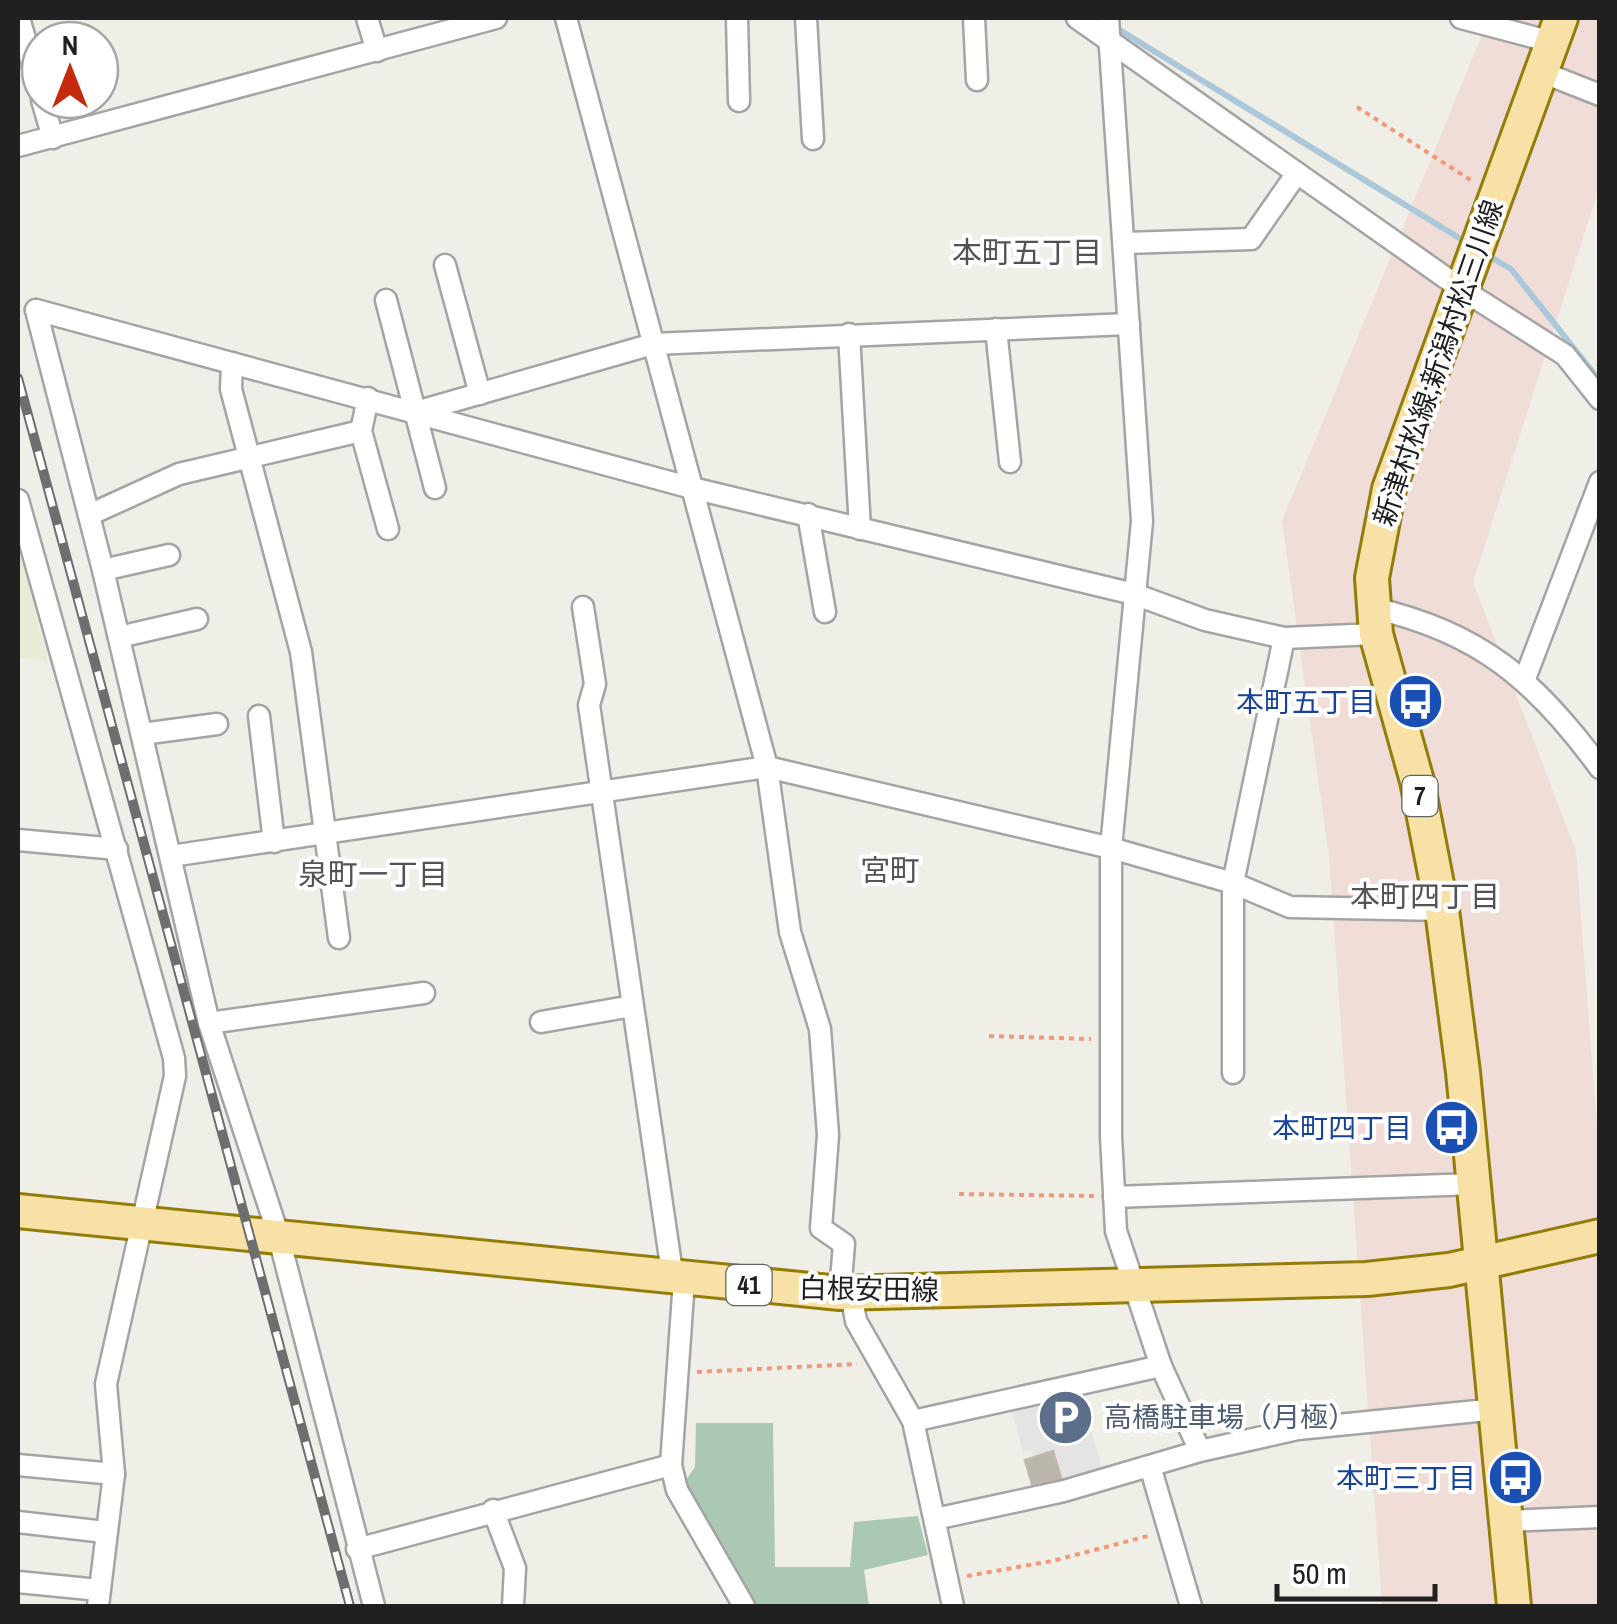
<svg xmlns="http://www.w3.org/2000/svg" width="1617" height="1624" font-family="'Archivo Narrow','Noto Sans JP',sans-serif">
  <style>
    .commercial { fill: #f0ddd8 }
    .farmland { fill: #e7edd4 }
    .cemetery { fill: #aac8b3 }
    .parking { fill: #e4e4e4 }
    .lines { fill: none; stroke-linecap: round; stroke-linejoin: round }
    .stream { stroke: #abc8db; stroke-width: 6 }
    .building { fill: #bab5ad; stroke: #c1b8aa; stroke-width: 2.5 }
    .street-casing { stroke: #a4a4a4; stroke-width: 25 }
    .primary-casing { stroke: #947c09; stroke-width: 38 }
    .path { stroke: #f29777; stroke-width: 4; stroke-dasharray: 5 5; stroke-linecap: butt }
    .street { stroke: #fff; stroke-width: 20 }
    .primary { stroke: #f7e1a6; stroke-width: 32 }
    .rail-casing { stroke: #6e6e6e; stroke-width: 10 }
    .rail { stroke: #fff; stroke-width: 6; stroke-dasharray: 19; stroke-linecap: butt }
    .labels { text-anchor: middle; dominant-baseline: central; stroke-width: 8; stroke-linejoin: round; paint-order: stroke }
    .shield { fill: #fff; stroke: #636363; stroke-width: 2.5 }
    .shield-label { font-size: 25px; font-weight: bold; fill: #202020 }
    .street-label { font-size: 28px; fill: #202020; stroke: #fff }
    .transit-label { font-size: 28px; fill: #164399; stroke: #fff; text-anchor: end }
    .service-label { font-size: 28px; fill: #4e5e75; stroke: #fff; text-anchor: start }
    .neighbourhood-label { font-size: 30px; fill: #535353; stroke: #fff }
  </style>
  <rect width="100%" height="100%" fill="#f0efe7"/>
  <!-- commercial -->
  <polygon class="commercial" points="1489,18 1599,18 1599,188 1473,582 1576,851 1600,1165 1599,1606 1382,1606 1329,857 1282,521"/>
  <!-- farmland -->
  <polygon class="farmland" points="18,546 48,663 18,657"/>
  <!-- cemetery -->
  <polygon class="cemetery" points="696,1423 773,1423 775,1567 850,1567 854,1522 918,1516 928,1555 864,1570 869,1606 754,1606 733,1580 684,1483 695,1467"/>
  <!-- parking -->
  <polygon class="parking" points="1079,1384 1104,1477 1063,1485 1053,1452 1033,1457 1031,1450 1023,1452 1009,1402"/>
  <g class="lines">
    <!-- stream -->
    <g class="stream">
      <polyline points="1113,26 1469,244"/>
      <polyline points="1484,253 1511,269 1600,381"/>
    </g>
  </g>
  <!-- building -->
  <polygon class="building" points="1053,1451 1061,1478 1032,1484 1025,1460"/>
  <g class="lines">
    <defs>
      <g id="street">
        <polyline points="19,18 40,91"/>
        <polyline points="367,18 377,51"/>
        <polyline points="566,18 767,767 790,932 820,1029 828,1135 821,1228 844,1244 840,1293"/>
        <polyline points="737,18 739,101"/>
        <polyline points="806,18 813,139"/>
        <polyline points="974,18 977,80"/>
        <polyline points="1077,18 1463,290 1565,355 1600,399"/>
        <polyline points="1108,18 1142,521 1111,848 1111,1136 1116,1231 1161,1366 1200,1451"/>
        <polyline points="1461,18 1552,42"/>
        <polyline points="1539,71 1600,95"/>
        <polyline points="42,100 53,138"/>
        <polyline points="18,146 496,18"/>
        <polyline points="1125,243 1251,239 1297,173"/>
        <polyline points="445,265 480,394"/>
        <polyline points="386,300 435,488"/>
        <polyline points="36,310 692,488 1134,594 1205,620 1284,638 1376,634"/>
        <polyline points="36,310 103,570 209,1023 278,1234 374,1606"/>
        <polyline points="996,329 1010,462"/>
        <polyline points="849,334 860,529"/>
        <polyline points="232,363 231,389 301,652 339,938"/>
        <polyline points="368,398 361,431 388,529"/>
        <polyline points="419,411 653,344 1129,324"/>
        <polyline points="18,500 174,1058 175,1076 106,1384 114,1474 98,1606"/>
        <polyline points="808,514 825,612"/>
        <polyline points="89,515 179,474 361,431"/>
        <polyline points="103,570 169,555"/>
        <polyline points="583,607 595,684 589,705 673,1279"/>
        <path d="M1373 608C1480 632 1536 681 1600 768"/>
        <polyline points="119,637 197,619"/>
        <polyline points="1524,681 1600,482"/>
        <polyline points="259,716 274,842"/>
        <polyline points="142,734 217,724"/>
        <polyline points="18,840 117,849"/>
        <polyline points="171,856 767,767 1111,848 1233,883 1290,907 1442,910"/>
        <polyline points="541,1022 632,1006"/>
        <polyline points="209,1023 424,993"/>
        <polyline points="1233,1073 1233,883 1284,638"/>
        <polyline points="1114,1197 1474,1184"/>
        <polyline points="684,1280 671,1465 677,1490 744,1606"/>
        <polyline points="851,1293 856,1321 913,1421 953,1606"/>
        <polyline points="913,1421 1161,1366"/>
        <polyline points="18,1465 114,1474"/>
        <polyline points="1150,1466 1191,1606"/>
        <polyline points="493,1510 515,1568 513,1606"/>
        <polyline points="935,1519 1064,1491 1200,1451 1298,1429 1497,1409"/>
        <polyline points="1507,1521 1600,1517"/>
        <polyline points="18,1522 105,1532"/>
        <polyline points="357,1549 671,1465"/>
        <polyline points="18,1582 99,1590"/>
      </g>
      <g id="primary">
        <polyline points="18,1211 840,1293 1367,1279 1449,1270 1600,1236"/>
        <polyline points="1514,1606 1463,1072 1442,910 1417,781 1376,634 1372,578 1389,489 1561,18"/>
      </g>
    </defs>
    <!-- street casing -->
    <use href="#street" class="street-casing"/>
    <!-- primary casing -->
    <use href="#primary" class="primary-casing"/>
    <!-- path -->
    <g class="path">
      <polyline points="1357,107 1472,181"/>
      <polyline points="989,1036 1091,1039"/>
      <polyline points="959,1194 1095,1196"/>
      <polyline points="697,1372 857,1364"/>
      <polyline points="967,1576 1052,1561 1148,1536"/>
    </g>
    <!-- street -->
    <use href="#street" class="street"/>
    <!-- primary -->
    <use href="#primary" class="primary"/>
    <defs>
      <polyline id="rail" points="18,378 350,1606"/>
    </defs>
    <!-- rail casing -->
    <use href="#rail" class="rail-casing"/>
    <!-- rail -->
    <use href="#rail" class="rail"/>
  </g>
  <!-- icons -->
  <defs>
    <symbol id="bus-disc" viewBox="-11 -11 22 22"><circle r="9.5" fill="#1a4fb4" stroke="#fff"/><path d="M-5-6H5V4H4V6H2V4H-2V6H-4V4H-5ZM-3.5-4V0h7V-4ZM-3.5 1.2v1.5H-2V1.2ZM2 1.2v1.5H3.5V1.2Z" fill="#fff"/></symbol>
    <symbol id="parking-disc" viewBox="-11 -11 22 22"><circle r="9.5" fill="#5c6f8a" stroke="#fff"/><path d="M-3.5-5.5H1a3.5 3.5 0 0 1 0 7H-1V5.5H-3.5ZM-1-3.4V-.6H.8a1.4 1.4 0 0 0 0-2.8Z" fill="#fff"/></symbol>
  </defs>
  <g fill-rule="evenodd">
    <use href="#bus-disc" x="1384" y="670" width="63" height="63"/>
    <use href="#bus-disc" x="1420" y="1096" width="63" height="63"/>
    <use href="#parking-disc" x="1034" y="1386" width="63" height="63"/>
    <use href="#bus-disc" x="1484" y="1446" width="63" height="63"/>
  </g>
  <g class="labels">
    <!-- shield labels -->
    <g class="shield">
      <rect x="1402.5" y="776" width="35" height="40" rx="8"/>
      <rect x="726.5" y="1265" width="45" height="40" rx="8"/>
    </g>
    <g class="shield-label">
      <text x="1420" y="796">7</text>
      <text x="749" y="1285">41</text>
    </g>
    <!-- street labels -->
    <g class="street-label">
      <text transform="translate(1438 363) rotate(-71)">新津村松線;新潟村松三川線</text>
      <text transform="translate(869 1289) rotate(1)">白根安田線</text>
    </g>
    <!-- transit labels -->
    <g class="transit-label">
      <text x="1376" y="702">本町五丁目</text>
      <text x="1412" y="1128">本町四丁目</text>
      <text x="1476" y="1478">本町三丁目</text>
    </g>
    <!-- service labels -->
    <g class="service-label">
      <text x="1104" y="1417">高橋駐車場（月極）</text>
    </g>
    <!-- neighbourhood labels -->
    <g class="neighbourhood-label">
      <text x="1027" y="252">本町五丁目</text>
      <text x="890" y="870">宮町</text>
      <text x="373" y="874">泉町一丁目</text>
      <text x="1425" y="896">本町四丁目</text>
    </g>
  </g>
  <!-- border -->
  <rect width="1617" height="1624" fill="none" stroke="#202020" stroke-width="40"/>
  <!-- north arrow -->
  <g transform="translate(70 70)"><circle r="48" fill="#ffffff" stroke="#a6a6a6" stroke-width="2.5"/>
  <path d="M0-8L18 38L0 25L-18 38Z" fill="#c52a0c"/>
  <text y="-15" font-size="28" font-weight="bold" text-anchor="middle" fill="#202020">N</text>
  </g>
  <!-- scale -->
  <path d="M1277 1584v15h158v-15" fill="none" stroke="#202020" stroke-width="5"/>
  <text x="1292" y="1584" font-size="30" fill="#202020" stroke="#ffffff" stroke-width="8" paint-order="stroke">50 m</text>
</svg>
